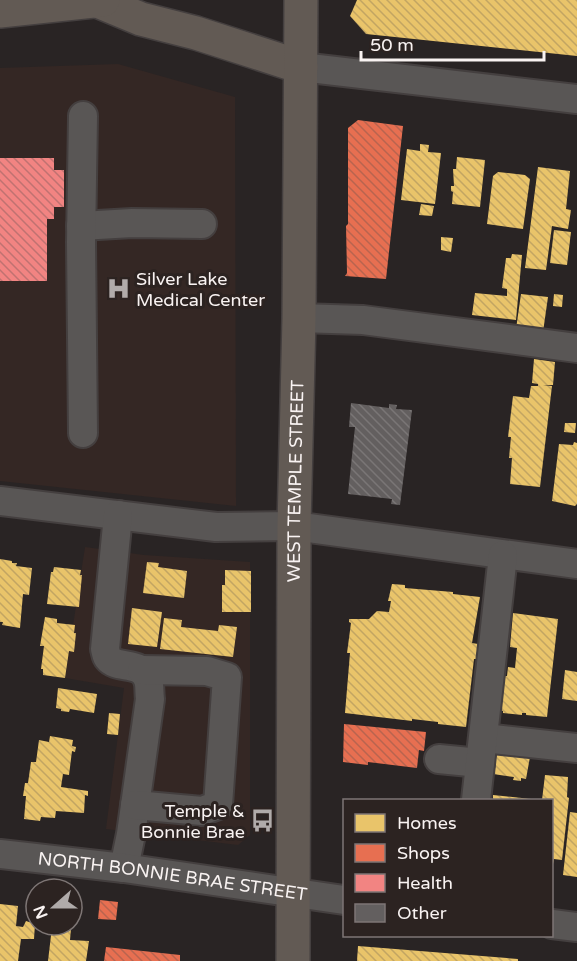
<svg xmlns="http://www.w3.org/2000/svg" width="577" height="961" font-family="'Varela Round',sans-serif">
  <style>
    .built { fill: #342724 }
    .homes { fill: url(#homes-back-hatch) }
    .shops { fill: url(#shops-back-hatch) }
    .health { fill: url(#health-back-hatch) }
    .building { fill: url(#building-back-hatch) }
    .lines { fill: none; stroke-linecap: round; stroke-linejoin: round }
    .minor-casing { stroke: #443f3f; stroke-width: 32 }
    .major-casing { stroke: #443f3f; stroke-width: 36 }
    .minor { stroke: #595655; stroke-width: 28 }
    .major { stroke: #625a54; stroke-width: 33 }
    .labels { text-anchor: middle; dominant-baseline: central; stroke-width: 6; stroke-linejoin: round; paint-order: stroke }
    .poi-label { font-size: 18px; fill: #f9f3f2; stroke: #2c2321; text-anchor: start }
    .street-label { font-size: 18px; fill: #f9f3f2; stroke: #2c2321 }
  </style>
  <defs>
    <pattern id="homes-back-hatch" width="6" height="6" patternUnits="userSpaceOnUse" patternTransform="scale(1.5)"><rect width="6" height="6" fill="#e9c46a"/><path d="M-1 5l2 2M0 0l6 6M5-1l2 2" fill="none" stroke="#c2a562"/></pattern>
    <pattern id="shops-back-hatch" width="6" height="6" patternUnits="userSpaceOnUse" patternTransform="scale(1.5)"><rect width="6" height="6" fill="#e76f51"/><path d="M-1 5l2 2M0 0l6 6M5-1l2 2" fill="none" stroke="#b8644f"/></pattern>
    <pattern id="health-back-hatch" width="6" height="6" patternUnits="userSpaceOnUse" patternTransform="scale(1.5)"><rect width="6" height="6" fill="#f28482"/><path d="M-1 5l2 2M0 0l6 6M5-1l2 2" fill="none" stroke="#c07271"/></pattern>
    <pattern id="building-back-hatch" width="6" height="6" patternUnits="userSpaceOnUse" patternTransform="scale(1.5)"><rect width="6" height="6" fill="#635f5f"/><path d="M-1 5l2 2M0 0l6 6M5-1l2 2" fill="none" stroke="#7a7676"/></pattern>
  </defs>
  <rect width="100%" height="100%" fill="#292424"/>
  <!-- built -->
  <g class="built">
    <polygon points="118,64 235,97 236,506 0,481 0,68"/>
    <polygon points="85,547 144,555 250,562 250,835 238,845 106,829 124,688 65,678"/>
  </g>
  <!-- homes -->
  <g class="homes">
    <polygon points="357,0 577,0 577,56 366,34 350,16"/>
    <polygon points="420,144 429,145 428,152 441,153 435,204 401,200 407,149 420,151"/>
    <polygon points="457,157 485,160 480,207 452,204 453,192 451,191 451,186 454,186 453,169 456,169"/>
    <polygon points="538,167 570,171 566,209 571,210 568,229 552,226 546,270 525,268"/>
    <polygon points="498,172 525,175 530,179 523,229 487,224 493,176"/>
    <polygon points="421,204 434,206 432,216 419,215"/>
    <polygon points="554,230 571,232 567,265 550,263"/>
    <polygon points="441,237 453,238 451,252 441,250"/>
    <polygon points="512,254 522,255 516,320 472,315 475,293 507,296 507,289 502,288 506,258 511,258"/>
    <polygon points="521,294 548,297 543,332 516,329"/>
    <polygon points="554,294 563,295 562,307 553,306"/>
    <polygon points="534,359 555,362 553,385 543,385 552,386 540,487 510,484 512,458 509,458 511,437 508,437 513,396 529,398 531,386 538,386 538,384 532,383"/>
    <polygon points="565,423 576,423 575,433 564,432"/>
    <polygon points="574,442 577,443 577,504 575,506 552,501 559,444 573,445"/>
    <polygon points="0,559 12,561 12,563 17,563 16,566 32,568 29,595 23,594 20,628 2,625 3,622 0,622"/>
    <polygon points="147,562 159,563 158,567 187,571 184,598 143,593"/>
    <polygon points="54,567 81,570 80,575 82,575 79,607 47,604 51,572 53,572"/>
    <polygon points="225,570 251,571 251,612 222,612 222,585 225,585"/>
    <polygon points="392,584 405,585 405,588 453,592 453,594 480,597 472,643 478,644 476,659 474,659 466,727 438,724 438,722 412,719 412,721 345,713 350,653 347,653 351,623 349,622 349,619 369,619 377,611 389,612 391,601 388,601"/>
    <polygon points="132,608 162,612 157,647 128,644"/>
    <polygon points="513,613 558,619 547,717 526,715 526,713 522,713 522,715 503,713 503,711 500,710 503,676 507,676 508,667 515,668 517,648 510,647"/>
    <polygon points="45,617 57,619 57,623 75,625 74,633 76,633 74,652 69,651 65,678 43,675 43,669 41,669 44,646 40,646"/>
    <polygon points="164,618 182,620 181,627 218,631 219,625 237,627 233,657 160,649"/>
    <polygon points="565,670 577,672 577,701 562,699"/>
    <polygon points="58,688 97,694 94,713 70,709 69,712 61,711 61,709 56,708"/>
    <polygon points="109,713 120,714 118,735 107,734"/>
    <polygon points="50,736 73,740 72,746 76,747 75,752 72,751 69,775 63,774 61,787 88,791 88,796 85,795 84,813 56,811 55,818 41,817 40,821 24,819 26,796 23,796 25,783 28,783 31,762 36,762 39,740 49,742"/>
    <polygon points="497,752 530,757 526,779 521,778 521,781 513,780 514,777 493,774"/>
    <polygon points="545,775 568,777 567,797 569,798 562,860 554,859 553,864 552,864 552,801 542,800"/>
    <polygon points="493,795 531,799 531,800 493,800"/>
    <polygon points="570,812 577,813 577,877 563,875"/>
    <polygon points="0,904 18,906 16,926 23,927 26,921 35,924 34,939 21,939 18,961 0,961"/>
    <polygon points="52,927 71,929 70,940 89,941 86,961 48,961"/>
    <polygon points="358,946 518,959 518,961 357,961"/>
  </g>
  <!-- shops -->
  <g class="shops">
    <polygon points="358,120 403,126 386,279 345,276 347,273 346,226 348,224 348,128"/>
    <polygon points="344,724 426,732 424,751 419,750 417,768 368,762 368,765 343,762"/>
    <polygon points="100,900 118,902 116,920 98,919"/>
    <polygon points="106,947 180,955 180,961 104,961"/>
  </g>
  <!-- health -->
  <polygon class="health" points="0,158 54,158 54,170 64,170 64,207 54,207 54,219 47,219 47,281 0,281"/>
  <!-- building -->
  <polygon class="building" points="351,403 389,408 389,404 397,405 396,409 412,410 400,505 391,504 392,499 348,494 355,427 349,427"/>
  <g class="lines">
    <defs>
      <g id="minor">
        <polyline points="301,67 577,99"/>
        <polyline points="81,226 132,223 202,224"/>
        <polyline points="299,318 363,320 577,348"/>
        <polyline points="83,433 81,242 83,116"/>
        <polyline points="0,501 216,527 294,526 577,564"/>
        <path d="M118 515 105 649C106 652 106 656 108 658 117 670 142 660 148 680 150 685 149 693 150 699L131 834 124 868"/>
        <polyline points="484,738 577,748"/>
        <polyline points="439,759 480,763"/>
        <polyline points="476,800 503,555"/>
        <polyline points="135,805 202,811 218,805 227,677 207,671 142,670"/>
        <path id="s1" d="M0 854 124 868 344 900"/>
        <polyline points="552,924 577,927"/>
      </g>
      <g id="major">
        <polyline points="100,2 141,19 196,33 301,67"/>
        <polyline points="0,11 103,0"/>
        <path id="s2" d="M293 961 294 526 299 318 301 0"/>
      </g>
    </defs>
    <!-- minor casing -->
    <use href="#minor" class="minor-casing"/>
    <!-- major casing -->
    <use href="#major" class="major-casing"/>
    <!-- minor -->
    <use href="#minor" class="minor"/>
    <!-- major -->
    <use href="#major" class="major"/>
  </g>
  <!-- icons -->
  <defs>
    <symbol id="hospital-bare" viewBox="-9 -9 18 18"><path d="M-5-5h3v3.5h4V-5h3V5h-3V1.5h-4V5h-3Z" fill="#b0abaa" stroke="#2c2321" stroke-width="2.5" paint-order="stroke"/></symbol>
    <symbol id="bus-bare" viewBox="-9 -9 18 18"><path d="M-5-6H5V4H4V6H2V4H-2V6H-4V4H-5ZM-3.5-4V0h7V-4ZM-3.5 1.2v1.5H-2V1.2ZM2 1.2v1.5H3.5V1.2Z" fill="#b0abaa" stroke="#2c2321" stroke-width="2.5" paint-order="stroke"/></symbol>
  </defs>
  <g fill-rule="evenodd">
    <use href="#hospital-bare" x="102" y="272" width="33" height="33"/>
    <use href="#bus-bare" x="246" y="804" width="33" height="33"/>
  </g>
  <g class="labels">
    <!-- poi labels -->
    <g class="poi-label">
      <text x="136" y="279">Silver Lake<tspan x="136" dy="21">Medical Center</tspan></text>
      <text x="245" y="811" text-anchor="end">Temple &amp;<tspan x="245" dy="21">Bonnie Brae</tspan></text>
    </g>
    <!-- street labels -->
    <g class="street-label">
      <text stroke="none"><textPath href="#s2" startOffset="480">WEST TEMPLE STREET</textPath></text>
      <text stroke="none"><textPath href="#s1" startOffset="174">NORTH BONNIE BRAE STREET</textPath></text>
    </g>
  </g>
  <!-- legend -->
  <rect x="343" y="799" width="210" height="138" fill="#2c2321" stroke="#7e7675" stroke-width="1.5"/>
  <rect x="355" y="814" width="30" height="18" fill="#e9c46a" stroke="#7e7675" stroke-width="1.5"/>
  <text x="397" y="829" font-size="18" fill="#f9f3f2">Homes</text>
  <rect x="355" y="844" width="30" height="18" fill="#e76f51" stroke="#7e7675" stroke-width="1.5"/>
  <text x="397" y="859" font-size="18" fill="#f9f3f2">Shops</text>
  <rect x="355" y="874" width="30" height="18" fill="#f28482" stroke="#7e7675" stroke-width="1.5"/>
  <text x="397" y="889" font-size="18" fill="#f9f3f2">Health</text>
  <rect x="355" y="904" width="30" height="18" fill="#635f5f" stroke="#7e7675" stroke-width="1.5"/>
  <text x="397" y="919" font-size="18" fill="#f9f3f2">Other</text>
  <!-- north arrow -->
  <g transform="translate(54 907) rotate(249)"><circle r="28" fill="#2c2321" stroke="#7e7675" stroke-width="1.5"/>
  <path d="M0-4.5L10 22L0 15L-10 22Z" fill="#b0abaa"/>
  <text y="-9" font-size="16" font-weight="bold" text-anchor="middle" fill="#f9f3f2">N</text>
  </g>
  <!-- scale -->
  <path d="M361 51v9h183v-9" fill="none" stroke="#f9f3f2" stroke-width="3"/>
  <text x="370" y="51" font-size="18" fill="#f9f3f2" stroke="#2c2321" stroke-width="4.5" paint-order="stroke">50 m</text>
</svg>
